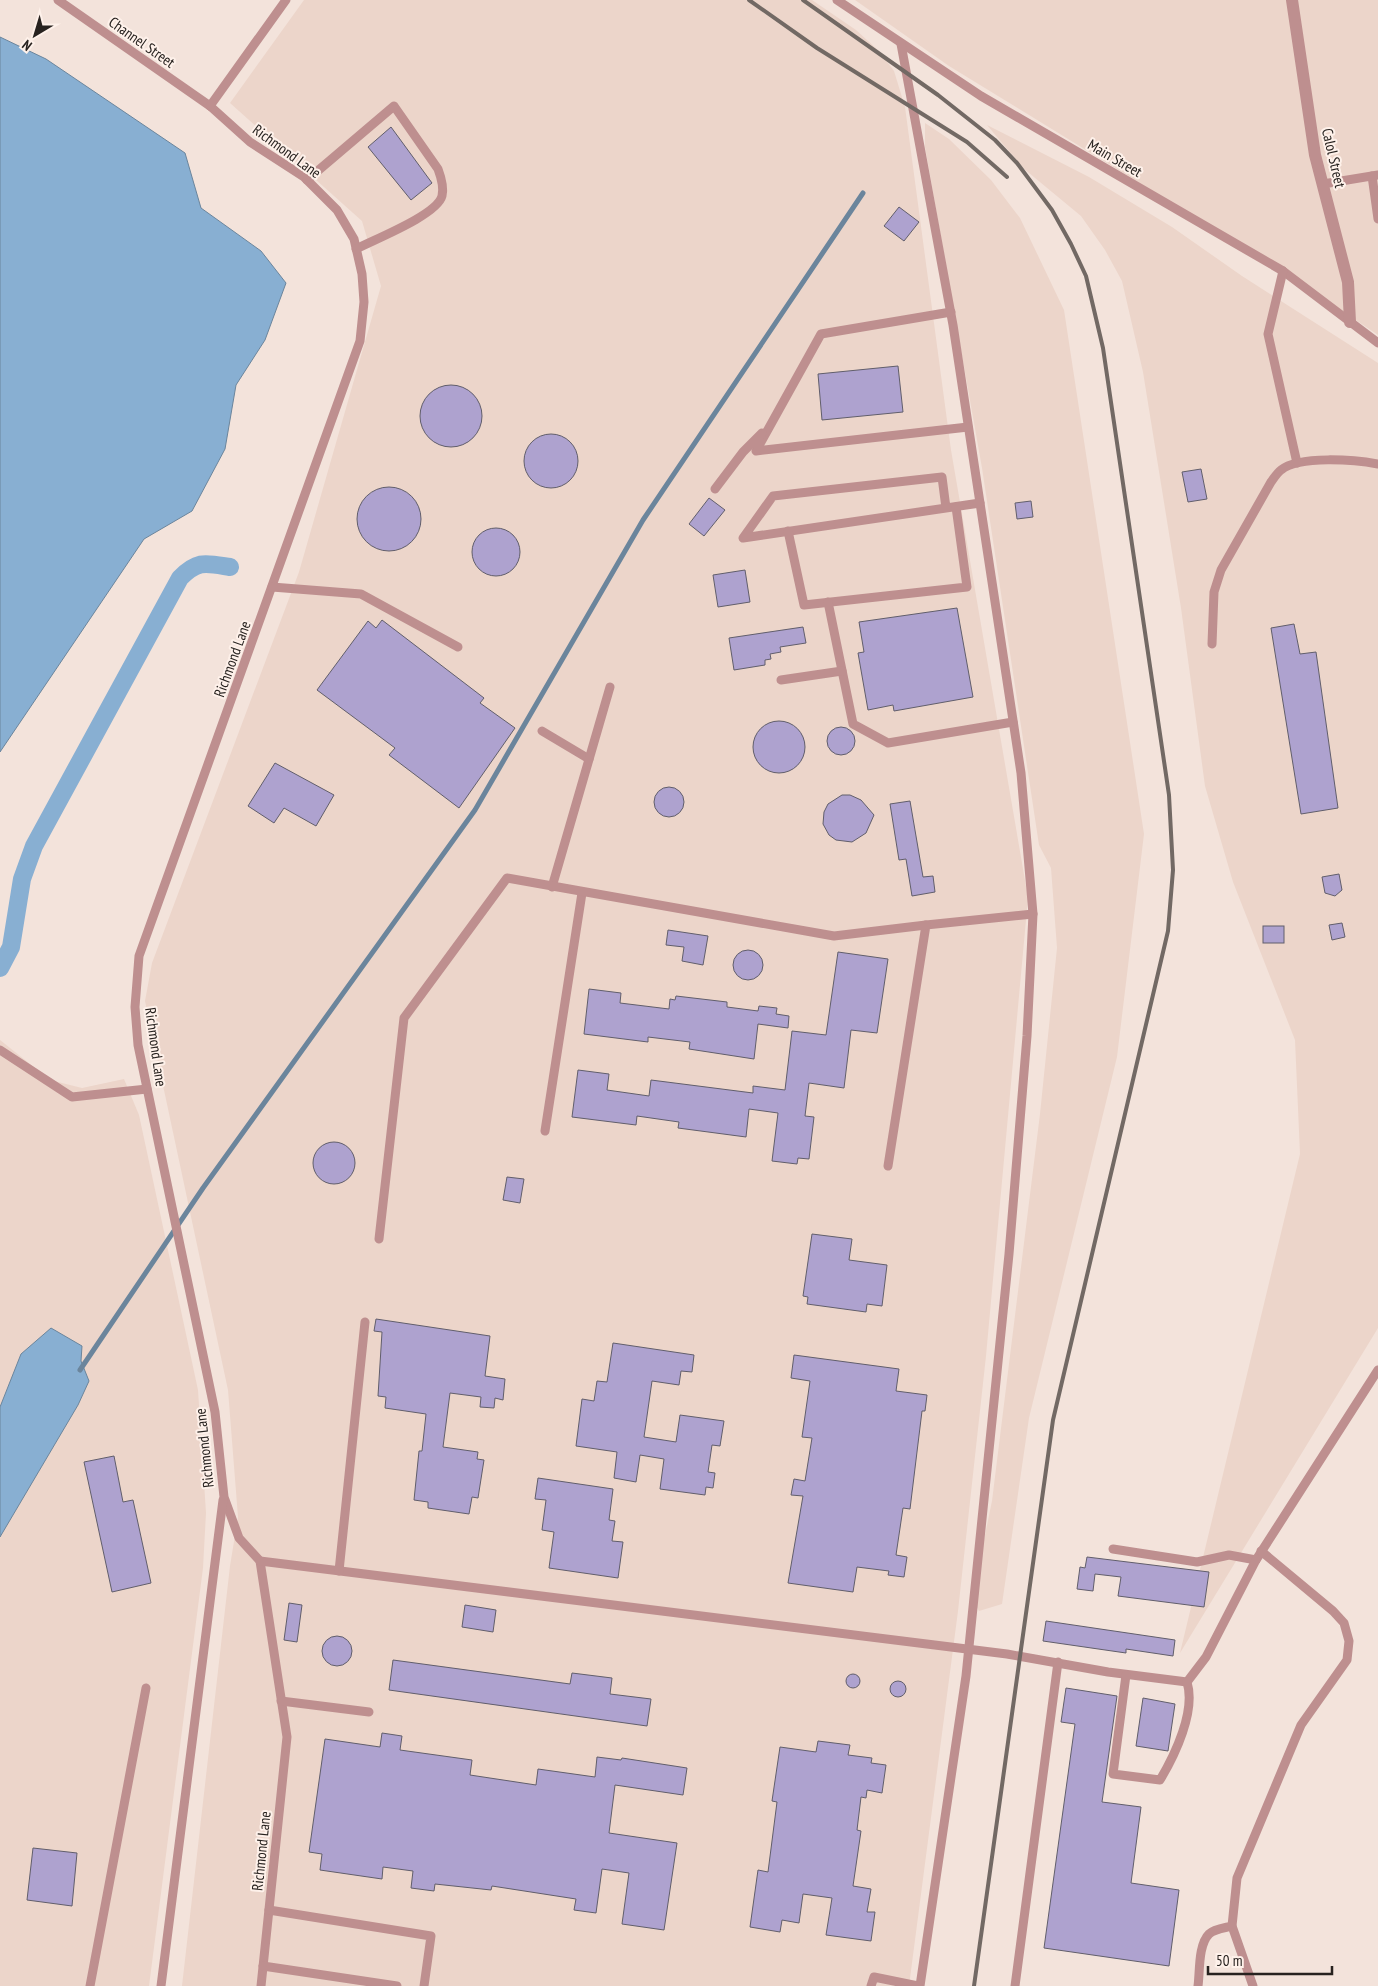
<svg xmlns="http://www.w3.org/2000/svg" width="1378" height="1986" font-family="'PT Sans Narrow',sans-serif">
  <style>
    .built { fill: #ecd5ca }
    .water { fill: #88afd2; stroke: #6b859c }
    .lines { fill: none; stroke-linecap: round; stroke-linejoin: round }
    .stream { stroke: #6b859c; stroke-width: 5 }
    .canal { stroke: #88afd2; stroke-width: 18 }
    .building { fill: #aea2cf; stroke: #615e6b }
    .service { stroke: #be8f8f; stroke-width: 9 }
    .minor { stroke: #be8f8f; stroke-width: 12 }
    .rail { stroke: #726964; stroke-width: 4 }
    .labels { text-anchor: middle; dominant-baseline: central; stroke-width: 4; stroke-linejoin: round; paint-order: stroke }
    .street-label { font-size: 15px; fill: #27221f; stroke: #fef1ea }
  </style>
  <rect width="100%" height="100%" fill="#f3e3db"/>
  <!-- built -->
  <g class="built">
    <polygon points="304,0 812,0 856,30 879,51 894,71 905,107 951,450 1028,898 986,1356 958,1611 909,1986 182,1986 230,1566 238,1517 228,1390 145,1001 152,963 299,572 381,286 362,221 230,103"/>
    <polygon points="855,0 1378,0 1378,335 1283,271 949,66"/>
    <polygon points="925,123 949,139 991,180 1020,218 1064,310 1144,834 1117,1057 1029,1418 1002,1604 979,1611 972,1598 992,1501 1040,1114 1057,948 1051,868 1039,845 982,468 925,147"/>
    <polygon points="987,125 1089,177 1172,227 1242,276 1378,363 1378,1328 1180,1653 1300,1154 1295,1040 1233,882 1205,786 1181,608 1143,372 1122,281 1105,250 1081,216 1023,168"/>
    <polygon points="0,1040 50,1080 82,1088 124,1079 139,1115 198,1390 206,1513 203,1568 149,1986 0,1986"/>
  </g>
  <!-- water -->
  <g class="water">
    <polygon points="0,37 46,59 185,153 201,208 261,251 286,283 265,340 236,385 225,449 192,511 144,539 0,752"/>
    <polygon points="51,1328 82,1346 81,1361 89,1381 78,1405 0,1537 0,1407 21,1354"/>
  </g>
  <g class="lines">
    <!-- stream -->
    <polyline class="stream" points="80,1370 203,1188 475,810 643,520 863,193"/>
    <!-- canal -->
    <path class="canal" d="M0 968 11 947 22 879 34 846 180 578C198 560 205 563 230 567"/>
  </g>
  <!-- building -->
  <g class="building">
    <polygon points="391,127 432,183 411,200 368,147"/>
    <polygon points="899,207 919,222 904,241 884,226"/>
    <polygon points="898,366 903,412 822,420 818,374"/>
    <circle cx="451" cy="416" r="31"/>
    <circle cx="551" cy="461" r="27"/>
    <polygon points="1201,469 1207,499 1188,502 1182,472"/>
    <circle cx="389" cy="519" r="32"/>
    <polygon points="709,498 725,510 704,536 689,524"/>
    <polygon points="1031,501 1033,517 1017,519 1015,503"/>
    <circle cx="496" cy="552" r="24"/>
    <polygon points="745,570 750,602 718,607 713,575"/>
    <polygon points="957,608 973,697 894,711 893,705 868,710 858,653 864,652 859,622"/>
    <polygon points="382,620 484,698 480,703 515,728 459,808 389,755 395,748 317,690 368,621 376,628"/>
    <polygon points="1294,624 1300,654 1316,652 1338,808 1301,814 1271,628"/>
    <polygon points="803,627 806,643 780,647 781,652 770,654 771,659 765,660 765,665 734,670 729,638"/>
    <circle cx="779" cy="747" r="26"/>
    <circle cx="841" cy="741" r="14"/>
    <polygon points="275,763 334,795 316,826 284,808 274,823 248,806"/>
    <circle cx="669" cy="802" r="15"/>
    <polygon points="842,795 850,795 861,800 874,815 866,833 852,842 836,840 829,835 823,824 824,812 828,804"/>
    <polygon points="910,801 923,877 933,876 935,892 912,896 906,859 899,860 890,804"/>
    <polygon points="1339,874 1342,890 1335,896 1325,893 1322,877"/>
    <polygon points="1342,923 1345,937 1332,940 1329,925"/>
    <rect x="1263" y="926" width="21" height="17"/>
    <polygon points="668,930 708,936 703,965 682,961 684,947 666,945"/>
    <circle cx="748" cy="965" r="15"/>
    <polygon points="838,952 888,959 877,1033 851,1030 844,1088 809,1083 805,1116 814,1117 809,1159 798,1158 797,1164 772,1161 778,1113 749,1109 746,1137 678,1128 679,1122 637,1116 636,1125 572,1117 578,1070 609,1074 607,1090 649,1096 651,1080 753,1093 753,1086 785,1090 792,1031 826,1035"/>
    <polygon points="589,989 621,993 620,1003 669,1009 670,999 675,1000 676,996 727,1002 727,1007 758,1011 759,1006 777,1008 776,1014 789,1016 788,1028 758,1024 754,1059 689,1049 690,1042 648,1037 648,1042 584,1034"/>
    <circle cx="334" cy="1163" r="21"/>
    <polygon points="507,1177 524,1179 520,1203 503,1200"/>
    <polygon points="812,1234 852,1239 849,1260 887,1265 882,1306 867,1304 866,1312 807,1304 808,1297 803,1296"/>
    <polygon points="376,1319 490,1336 485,1376 505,1379 503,1400 495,1398 494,1408 480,1407 481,1397 450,1393 443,1447 478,1452 477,1459 484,1460 478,1498 472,1497 469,1514 428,1508 428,1502 414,1500 419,1451 422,1451 426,1414 385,1408 386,1397 378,1396 382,1332 374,1331"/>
    <polygon points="613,1343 694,1355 692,1372 681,1371 679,1385 652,1381 644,1437 676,1442 680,1415 724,1421 720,1446 712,1445 708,1472 715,1473 713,1488 706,1487 705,1495 660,1489 664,1459 640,1455 636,1482 614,1478 617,1452 576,1446 582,1399 594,1401 597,1381 607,1382"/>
    <polygon points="794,1355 899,1369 896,1391 927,1395 925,1411 922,1411 910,1509 903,1508 896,1555 907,1557 904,1577 888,1575 889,1571 857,1567 853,1592 788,1583 803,1496 791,1495 794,1479 805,1481 812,1438 802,1437 810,1381 791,1378"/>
    <polygon points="114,1456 123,1502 133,1500 151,1583 112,1592 84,1462"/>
    <polygon points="538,1478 613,1489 609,1520 615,1521 612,1541 623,1542 618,1578 549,1568 554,1532 542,1530 546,1500 535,1499"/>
    <polygon points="1087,1557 1209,1572 1204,1607 1118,1596 1121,1577 1095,1574 1093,1591 1077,1589 1080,1567 1085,1568"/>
    <polygon points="289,1603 302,1605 297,1642 284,1640"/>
    <polygon points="465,1605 496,1610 493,1632 462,1627"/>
    <polygon points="1046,1621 1175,1640 1173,1656 1126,1649 1126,1653 1043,1641"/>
    <circle cx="337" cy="1651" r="15"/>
    <polygon points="393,1660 570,1684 572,1673 612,1678 610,1694 651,1699 647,1726 389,1690"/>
    <circle cx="853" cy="1681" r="7"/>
    <circle cx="898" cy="1689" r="8"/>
    <polygon points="1066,1688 1117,1696 1102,1802 1141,1807 1131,1883 1179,1890 1169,1966 1044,1948 1075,1724 1061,1722"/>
    <polygon points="1143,1698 1175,1704 1168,1751 1136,1746"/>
    <polygon points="382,1733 402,1736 400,1750 472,1760 470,1775 536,1785 538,1769 595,1777 597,1757 621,1760 622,1758 687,1768 683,1795 615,1785 609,1833 677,1843 664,1930 622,1924 629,1873 602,1869 596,1913 574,1910 576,1899 492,1886 491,1890 435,1884 434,1891 411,1888 413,1871 383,1867 382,1879 320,1870 322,1854 309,1852 325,1739 380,1747"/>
    <polygon points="818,1741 850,1745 848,1755 872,1758 871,1763 886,1765 882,1793 867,1790 866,1798 861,1797 857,1830 861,1831 853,1886 871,1889 867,1912 875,1912 871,1941 826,1935 832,1898 803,1894 799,1923 782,1920 780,1932 750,1927 758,1870 768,1872 777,1802 772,1801 780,1747 816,1752"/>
    <polygon points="33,1848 77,1853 72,1906 27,1900"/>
  </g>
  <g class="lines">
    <!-- service -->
    <g class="service">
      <polyline points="58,0 210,106 250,142 304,177 337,210 354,239 362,274 364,302 360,341 139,956 135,1007 138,1045 215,1412 224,1497 239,1538 260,1561 287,1737 261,1986"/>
      <polyline points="837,0 981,96 1283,271 1378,343"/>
      <polyline points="901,44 953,325 1021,773 1033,914 1027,1036 1009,1254 966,1676 920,1986"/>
      <polyline points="210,106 286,0"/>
      <polyline points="1372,176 1378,219"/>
      <path d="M307 180 394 106 438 169C441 177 444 188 442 196 437 215 375 239 356 249"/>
      <polyline points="1323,184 1378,175"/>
      <polyline points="1283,271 1268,334 1297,463"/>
      <polyline points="951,312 821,334 756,451 968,427"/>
      <polyline points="715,489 743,452 762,433"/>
      <polyline points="946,508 942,477 773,496 743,538 980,503"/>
      <polyline points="788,531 804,605 967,587 956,507"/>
      <polyline points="272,587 361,594 458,647"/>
      <polyline points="828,602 853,724 888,743 1013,722"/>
      <path d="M1212 644 1214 592 1221 570 1271 482C1274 478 1277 473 1281 470 1299 455 1356 460 1378 464"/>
      <polyline points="781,680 842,671"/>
      <polyline points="542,731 589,759"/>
      <polyline points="552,887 610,687"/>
      <polyline points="0,1050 72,1097 147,1089"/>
      <polyline points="545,1131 582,893"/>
      <polyline points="888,1166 926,925 1033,914"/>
      <polyline points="379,1239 404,1018 507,878 834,936 926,925"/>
      <polyline points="1113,1549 1197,1562 1229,1555 1256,1560"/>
      <polyline points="260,1561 1007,1654 1108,1672 1187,1682 1206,1657 1256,1560 1378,1370"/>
      <polyline points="339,1571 365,1322"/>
      <path d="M1126 1675 1113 1774 1160 1780C1175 1755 1196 1711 1187 1682"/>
      <polyline points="281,1701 369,1712"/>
      <polyline points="269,1910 431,1936 424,1986"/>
      <polyline points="263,1966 397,1986"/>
      <polyline points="90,1986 146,1688"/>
      <polyline points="161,1986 223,1500"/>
      <polyline points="871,1986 874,1977 918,1986"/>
      <polyline points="1015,1986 1058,1662"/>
      <path d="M1198 1986C1200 1972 1198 1945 1209 1934 1214 1929 1224 1928 1232 1926"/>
      <polyline points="1253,1986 1232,1926 1237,1878 1301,1725 1347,1660 1349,1641 1344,1623 1333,1611 1261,1551"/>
    </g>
    <!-- minor -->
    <polyline class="minor" points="1292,0 1315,155 1348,282 1350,322"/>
    <!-- rail -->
    <g class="rail">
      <polyline points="749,0 817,48 967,142 1007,177"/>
      <polyline points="803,0 938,95 995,140 1017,163 1052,210 1071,244 1086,276 1103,348 1169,795 1173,870 1168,931 1053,1420 974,1986"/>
    </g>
  </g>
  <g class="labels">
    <!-- street labels -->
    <g class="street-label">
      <text transform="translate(142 42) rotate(35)">Channel Street</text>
      <text transform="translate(287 151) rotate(36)">Richmond Lane</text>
      <text transform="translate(1115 158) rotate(30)">Main Street</text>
      <text transform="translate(1334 158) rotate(77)">Calol Street</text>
      <text transform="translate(232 659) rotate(-70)">Richmond Lane</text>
      <text transform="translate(156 1047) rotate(82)">Richmond Lane</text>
      <text transform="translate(204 1448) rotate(-96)">Richmond Lane</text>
      <text transform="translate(261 1851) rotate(-84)">Richmond Lane</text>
    </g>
  </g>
  <!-- north arrow -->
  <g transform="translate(35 35) rotate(218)" stroke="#fef1ea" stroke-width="4" paint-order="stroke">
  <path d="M0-4L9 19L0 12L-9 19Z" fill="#27221f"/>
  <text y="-8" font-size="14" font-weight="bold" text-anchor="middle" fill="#27221f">N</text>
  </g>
  <!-- scale -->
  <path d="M1208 1966v8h124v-8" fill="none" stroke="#27221f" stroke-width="2.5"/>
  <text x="1216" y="1966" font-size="15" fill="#27221f" stroke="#fef1ea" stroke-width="4" paint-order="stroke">50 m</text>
</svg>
